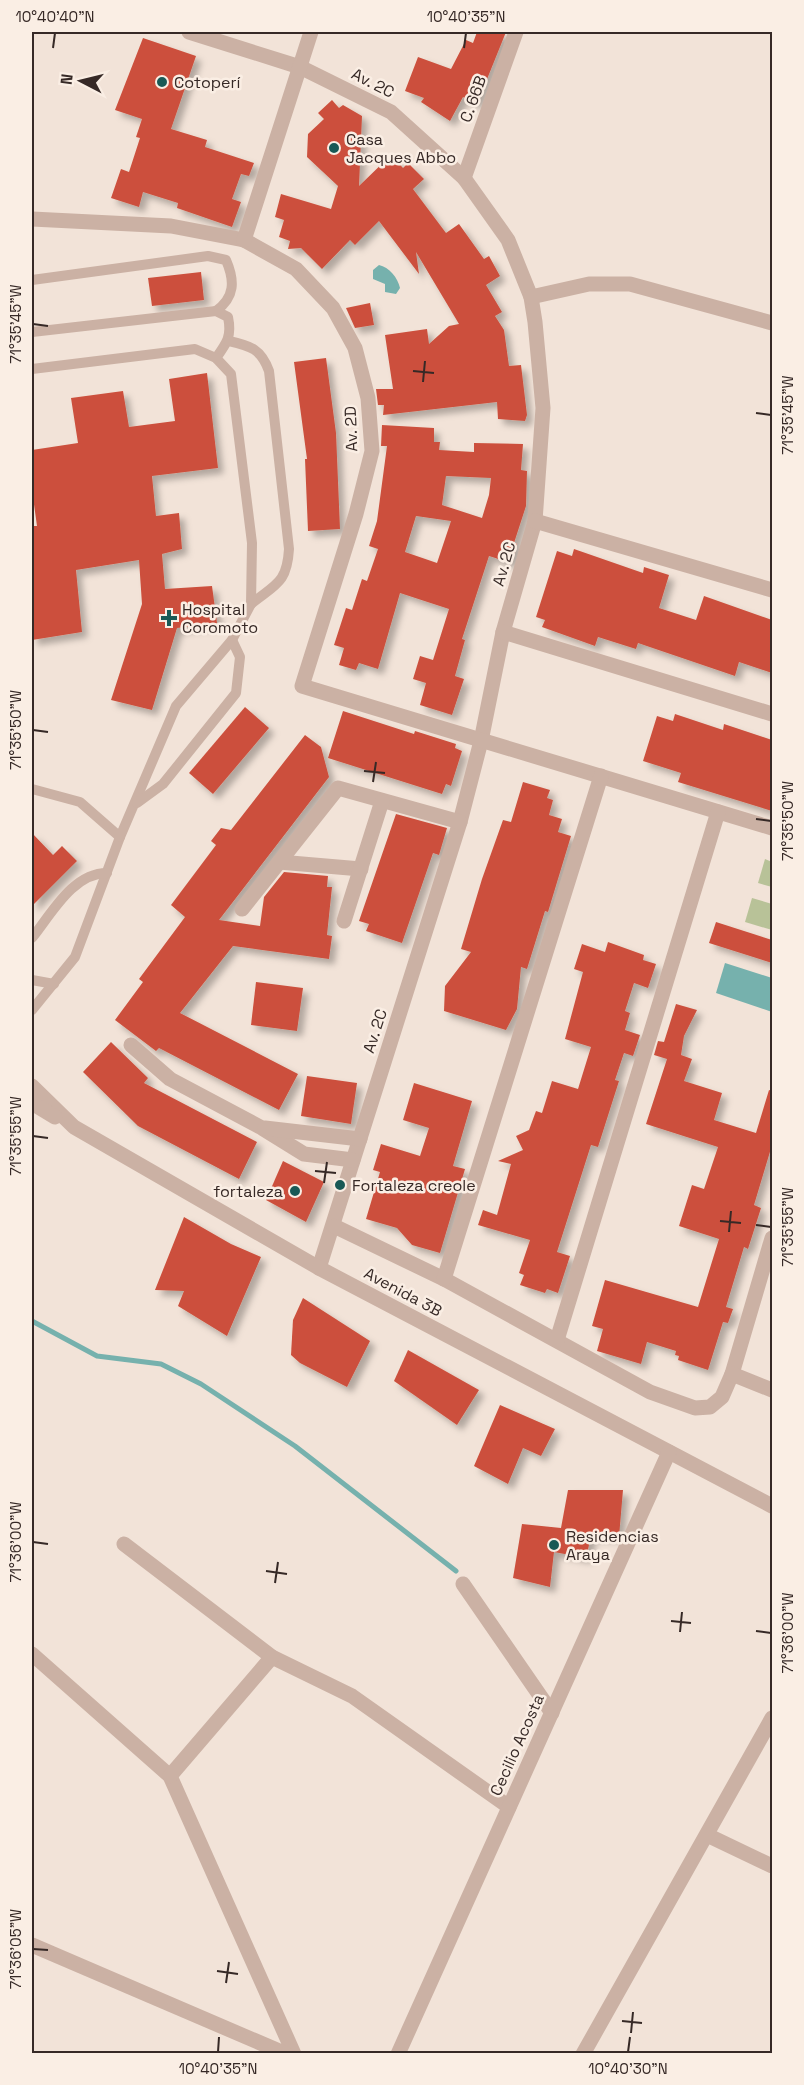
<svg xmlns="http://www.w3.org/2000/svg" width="804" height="2085" font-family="'Space Grotesk',sans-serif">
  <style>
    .green { fill: #b8c298 }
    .water { fill: #76b1ad }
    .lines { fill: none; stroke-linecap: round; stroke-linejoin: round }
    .stream { stroke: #76b1ad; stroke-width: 5 }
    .building { fill: #cc503c; fill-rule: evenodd; filter: url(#shadow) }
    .lane { stroke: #cbb1a4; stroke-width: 10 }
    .street { stroke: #cbb1a4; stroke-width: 15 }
    .ticks { fill: none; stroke: #362926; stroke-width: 2 }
    .poi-dot { fill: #195956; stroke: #faeee4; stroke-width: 2 }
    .labels { text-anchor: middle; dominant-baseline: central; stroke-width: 5; stroke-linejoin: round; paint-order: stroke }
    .poi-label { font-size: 16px; fill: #362926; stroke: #faeee4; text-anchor: start }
    .street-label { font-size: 16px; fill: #362926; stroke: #faeee4 }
    .neatline { fill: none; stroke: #362926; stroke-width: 2 }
    .ticks-label { font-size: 15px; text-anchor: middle; fill: #362926 }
  </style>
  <defs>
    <filter id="shadow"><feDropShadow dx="5.5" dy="5.5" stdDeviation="3" flood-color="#0004"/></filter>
  </defs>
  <rect width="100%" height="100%" fill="#f2e3d8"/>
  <!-- green -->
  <g class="green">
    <polygon points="765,859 772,862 772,887 758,883"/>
    <polygon points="752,898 772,904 772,930 745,922"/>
  </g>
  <!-- water -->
  <g class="water">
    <path d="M379 265C389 267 398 278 400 288L396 294 385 292V284L373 279V270Z"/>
    <polygon points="725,963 772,978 772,1012 716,993"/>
  </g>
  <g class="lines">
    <!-- stream -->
    <polyline class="stream" points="32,1321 97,1356 161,1364 201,1384 295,1446 456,1571"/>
  </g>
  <!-- building -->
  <g class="building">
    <polygon points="477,32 506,32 477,104 463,97 450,121 421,102 424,98 405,91 418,57 451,69 466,40 473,43"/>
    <polygon points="143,38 196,56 171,129 207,140 205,147 254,163 249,176 241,174 232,199 241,202 232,227 177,208 178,203 143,192 139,207 111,198 121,169 129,172 140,138 136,137 142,119 115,110"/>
    <polygon points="332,100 339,108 343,105 362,116 359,186 391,155 403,168 408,163 424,179 413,189 446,233 459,224 484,259 489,256 500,276 486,285 502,312 495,316 504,330 509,366 521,365 527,415 525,421 498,419 497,402 383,415 384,405 378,405 376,389 393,389 385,335 427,329 429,344 449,326 459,324 416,252 419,274 379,221 355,245 350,240 322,269 301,248 288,249 290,241 279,237 284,220 275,217 281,194 331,209 338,186 307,157 308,134 324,119 318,113"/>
    <polygon points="201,272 204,300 152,306 148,278"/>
    <polygon points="370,303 374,325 355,328 346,308"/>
    <polygon points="326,358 336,433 340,529 308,531 305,459 307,459 294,362"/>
    <polygon points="207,373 218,468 152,476 156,516 179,513 182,549 162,554 165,589 212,586 217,623 177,628 152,710 111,700 142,604 139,560 76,570 82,632 32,640 32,526 37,526 32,490 32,450 78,443 71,398 123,391 129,427 175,421 169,379"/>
    <path d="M382 425 434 428V442H440L439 450 474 452V443L523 444 521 470 527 471 526 506 514 543 517 544 511 563 489 556 462 639 465 640 455 676 464 679 452 715 420 705 426 683 413 679 420 656 433 660 449 609 400 593 378 669 359 663 356 670 339 665 344 648 334 645 346 608 352 610 362 579 367 581 378 549 369 546 377 521 387 446H381ZM446 476 491 478 489 495 482 518 442 505ZM416 516 451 521 437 563 405 552Z"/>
    <polygon points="574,549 643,573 644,567 669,575 659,608 696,620 704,596 772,620 772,673 739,662 735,676 638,643 636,649 598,637 595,646 542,627 545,620 536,617 557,551 572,556"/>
    <polygon points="245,707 269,728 213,794 189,773"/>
    <polygon points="343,711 414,734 415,731 456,744 455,748 462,751 451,786 446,784 442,794 328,758"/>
    <polygon points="675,714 723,730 724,724 772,740 772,811 678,782 681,773 643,761 657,716 673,721"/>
    <polygon points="305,735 321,747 329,777 219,920 260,926 264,897 284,872 328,876 327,887 332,887 327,935 332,936 329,959 233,946 180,1013 298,1074 279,1110 159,1048 156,1051 115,1020 143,982 139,979 185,917 171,905 216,845 211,841 221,828 231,830"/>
    <polygon points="523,782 550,790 547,798 553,800 549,815 562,819 558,832 571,836 548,912 545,911 527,969 521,967 517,1009 506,1030 444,1011 445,986 471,952 461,949 482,879 503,820 511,822"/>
    <polygon points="396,814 447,828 439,855 433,853 402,943 366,931 369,924 359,921"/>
    <polygon points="32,833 53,855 62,846 77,861 32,906"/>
    <polygon points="716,922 772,940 772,963 709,943"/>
    <polygon points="608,942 644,955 643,960 656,964 648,988 634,983 625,1011 630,1013 625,1030 640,1035 633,1056 624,1053 615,1080 619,1081 598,1147 591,1145 557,1252 570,1256 558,1293 547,1289 545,1293 520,1285 524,1275 519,1273 530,1240 478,1225 483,1210 497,1215 511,1164 498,1161 523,1150 516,1136 529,1130 536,1111 542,1113 552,1081 578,1089 591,1047 565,1039 583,972 574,969 582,944 605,952"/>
    <polygon points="256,982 303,988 297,1031 251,1025"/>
    <polygon points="676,1004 697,1010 684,1036 681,1055 692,1059 684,1081 722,1093 714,1120 756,1133 769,1090 772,1091 772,1145 754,1205 761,1208 748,1249 744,1247 726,1307 733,1309 728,1323 723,1322 708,1370 678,1360 679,1356 675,1355 676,1351 647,1342 641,1364 597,1351 603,1329 592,1326 605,1280 698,1307 719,1239 679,1226 692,1185 704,1189 718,1147 646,1124 667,1059 654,1055 658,1041 664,1042"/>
    <polygon points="111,1042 148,1078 144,1083 257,1142 239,1179 138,1126 83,1072"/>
    <polygon points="307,1076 357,1083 351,1124 301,1116"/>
    <polygon points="414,1083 472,1101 453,1166 465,1169 440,1253 412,1245 397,1228 366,1219 380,1172 373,1170 381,1144 420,1156 429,1128 403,1120"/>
    <polygon points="283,1161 324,1182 306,1222 266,1200"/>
    <polygon points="184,1217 231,1244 261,1257 227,1336 178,1306 184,1291 155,1290"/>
    <polygon points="303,1298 370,1341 347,1387 300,1363 291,1355 293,1320"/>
    <polygon points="408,1350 479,1390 457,1425 394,1381"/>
    <polygon points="500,1405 555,1429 541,1456 523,1448 508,1484 474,1466"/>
    <polygon points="568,1490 623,1490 619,1537 591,1536 586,1558 554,1552 550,1587 513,1578 522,1524 561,1528"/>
  </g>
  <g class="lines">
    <!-- lane -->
    <g class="lane">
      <path d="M32 280 208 256 226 260C235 281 235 297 216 311"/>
      <path d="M32 332 216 311 228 317C232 336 227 343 216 358"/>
      <path d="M229 341C251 346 261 349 269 371L289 549C287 583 276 584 251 604"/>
      <polyline points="32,369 195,349 216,358 231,374 252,543 251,604 232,640 176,706 120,837 75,957 32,1010"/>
      <polyline points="32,789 80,802 120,837"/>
      <polyline points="137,803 163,784 236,693 240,657 232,640"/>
      <path d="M32 938C52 913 73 873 107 873"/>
      <polyline points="32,980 54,984"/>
    </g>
    <!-- street -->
    <g class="street">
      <polyline points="189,32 300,67 391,112 464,178 508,240 531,297 535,322 543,408 535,521 503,632 481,741 460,822 319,1268"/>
      <polyline points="464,178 516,32"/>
      <polyline points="32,219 171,226 244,240 296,269 333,308 355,348 368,398 372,451 356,514 302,686 772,828"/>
      <polyline points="244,240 311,32"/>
      <polyline points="531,297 589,284 630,284 772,323"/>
      <polyline points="535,521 772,590"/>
      <polyline points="503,632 772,714"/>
      <polyline points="279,862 361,869"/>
      <polyline points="242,909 338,788 460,822"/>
      <polyline points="344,921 382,801"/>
      <polyline points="131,1045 170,1079 262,1128 304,1154 353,1160"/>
      <polyline points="32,1086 74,1127 319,1268 772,1506"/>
      <polyline points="32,1103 55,1117"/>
      <polyline points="265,1128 360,1139"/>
      <polyline points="334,1226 444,1279 650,1392 695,1408 710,1407 722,1397 732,1374 772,1238"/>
      <polyline points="444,1279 601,776"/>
      <polyline points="557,1340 718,812"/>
      <polyline points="732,1374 772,1390"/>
      <polyline points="124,1544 272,1657 352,1696 509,1807"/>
      <polyline points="463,1584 552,1713"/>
      <polyline points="32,1654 170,1776 294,2054"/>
      <polyline points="170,1776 272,1657"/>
      <polyline points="707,1835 772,1866"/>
      <polyline points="32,1945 286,2054"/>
      <polyline points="398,2054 669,1452"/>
      <polyline points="583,2054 772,1718"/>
    </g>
  </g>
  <!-- ticks -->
  <path class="ticks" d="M53 48 55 33M464 48 466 33M33 324 48 326M413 371 434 373M423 382 425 361M756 413 771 415M33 730 48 732M364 771 385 773M373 782 376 762M756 819 771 821M33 1136 48 1138M315 1171 336 1173M324 1183 327 1162M720 1221 741 1223M756 1225 771 1227M729 1232 731 1211M33 1542 48 1544M266 1571 287 1574M275 1583 278 1562M671 1621 691 1623M756 1631 771 1633M680 1632 682 1612M33 1949 48 1950M217 1971 238 1974M226 1983 229 1962M622 2021 642 2023M631 2033 633 2012M218 2052 219 2037M628 2052 630 2037"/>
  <!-- markers -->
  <g class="poi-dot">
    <circle cx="162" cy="82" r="6"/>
    <circle cx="334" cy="148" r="6"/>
    <path d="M166 609h6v6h6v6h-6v6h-6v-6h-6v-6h6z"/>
    <circle cx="340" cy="1185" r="6"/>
    <circle cx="295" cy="1191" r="6"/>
    <circle cx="554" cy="1545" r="6"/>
  </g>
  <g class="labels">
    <!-- poi labels -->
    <g class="poi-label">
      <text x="174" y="82">Cotoperí</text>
      <text x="346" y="139">Casa<tspan x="346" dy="18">Jacques Abbo</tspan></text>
      <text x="182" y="609">Hospital<tspan x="182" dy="18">Coromoto</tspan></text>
      <text x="352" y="1185">Fortaleza creole</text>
      <text x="283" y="1191" text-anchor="end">fortaleza</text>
      <text x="566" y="1536">Residencias<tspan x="566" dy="18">Araya</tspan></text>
    </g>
    <!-- street labels -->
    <g class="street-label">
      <text transform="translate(373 83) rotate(27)">Av. 2C</text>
      <text transform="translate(473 99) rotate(-70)">C. 66B</text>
      <text transform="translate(351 429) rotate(-92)">Av. 2D</text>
      <text transform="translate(504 564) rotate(-74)">Av. 2C</text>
      <text transform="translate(375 1031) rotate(-72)">Av. 2C</text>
      <text transform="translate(403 1292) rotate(28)">Avenida 3B</text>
      <text transform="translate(517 1745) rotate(-66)">Cecilio Acosta</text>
    </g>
  </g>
  <!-- border -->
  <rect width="804" height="2085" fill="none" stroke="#faeee4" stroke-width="66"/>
  <!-- north arrow -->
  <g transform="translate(81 81) rotate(277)" stroke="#faeee4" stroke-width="4.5" paint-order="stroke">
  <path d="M0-4.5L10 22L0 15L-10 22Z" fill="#362926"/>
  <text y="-9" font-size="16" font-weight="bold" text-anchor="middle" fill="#362926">N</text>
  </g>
  <rect x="33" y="33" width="738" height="2019" class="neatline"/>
  <g class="ticks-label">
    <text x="55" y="22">10°40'40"N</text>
    <text x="466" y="22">10°40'35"N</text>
    <text transform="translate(16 324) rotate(-90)" y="5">71°35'45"W</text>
    <text transform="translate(788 415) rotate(-90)" y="5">71°35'45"W</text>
    <text transform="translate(16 730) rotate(-90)" y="5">71°35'50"W</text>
    <text transform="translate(788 821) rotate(-90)" y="5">71°35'50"W</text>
    <text transform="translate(16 1136) rotate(-90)" y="5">71°35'55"W</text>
    <text transform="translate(788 1227) rotate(-90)" y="5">71°35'55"W</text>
    <text transform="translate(16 1542) rotate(-90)" y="5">71°36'00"W</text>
    <text transform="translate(788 1633) rotate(-90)" y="5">71°36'00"W</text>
    <text transform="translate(16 1949) rotate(-90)" y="5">71°36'05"W</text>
    <text x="218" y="2074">10°40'35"N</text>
    <text x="628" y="2074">10°40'30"N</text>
  </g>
</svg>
